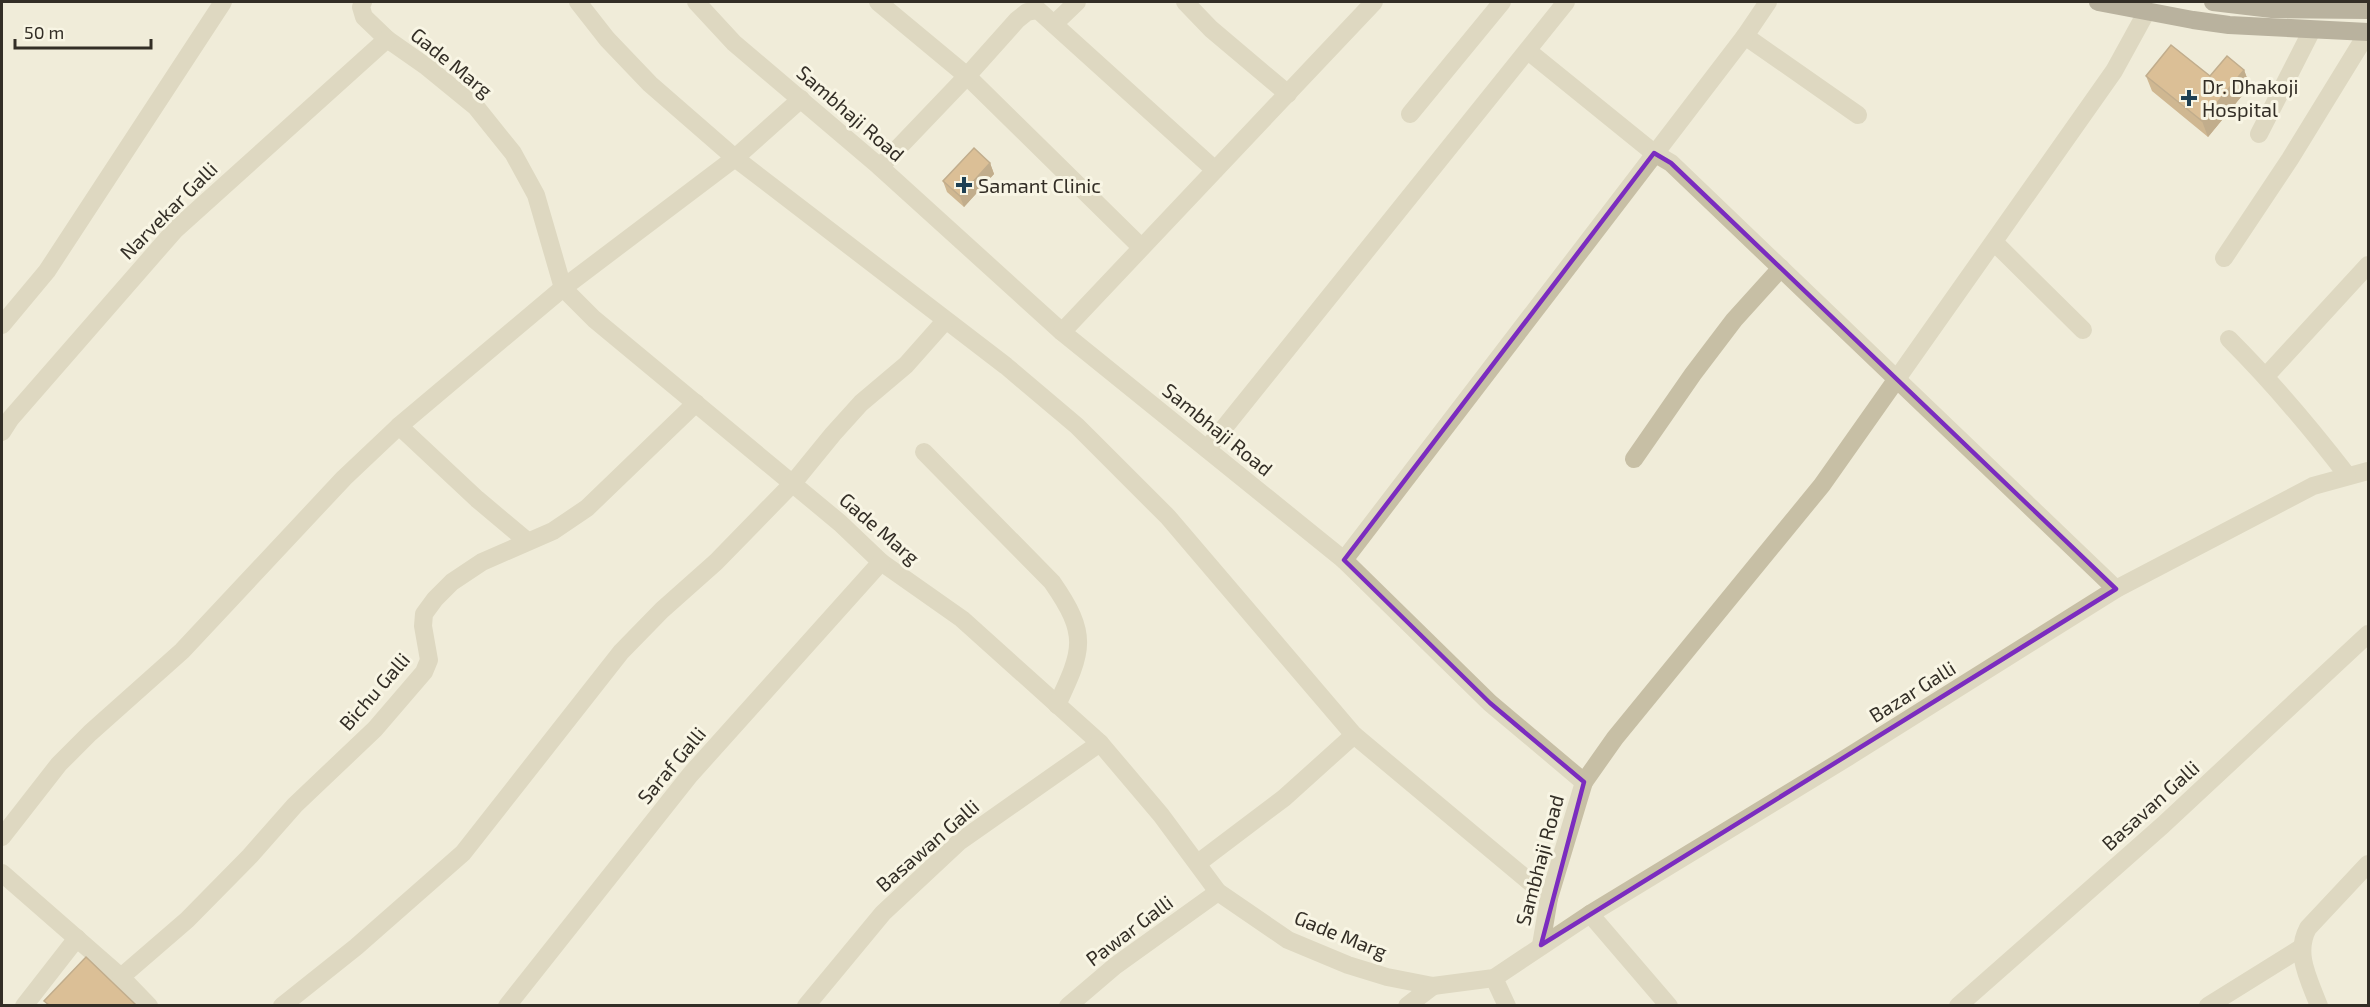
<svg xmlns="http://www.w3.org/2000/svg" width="2370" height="1007" font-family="'Exo 2',sans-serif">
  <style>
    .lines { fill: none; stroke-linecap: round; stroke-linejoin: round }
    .minor { stroke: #c7bfa5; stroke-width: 18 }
    .major { stroke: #756a58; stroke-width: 18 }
    .wall { fill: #a6753b }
    .shaded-wall { fill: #875f30 }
    .building { fill: #c18845; stroke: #875f30; stroke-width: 1.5 }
    .marked { fill: none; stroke: #7b2cbf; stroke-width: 4.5; stroke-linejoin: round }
    .poi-dot { fill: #1e4053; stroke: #f8f5e4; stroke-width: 2 }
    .labels { text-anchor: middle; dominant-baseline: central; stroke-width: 6; stroke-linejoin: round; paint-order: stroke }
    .street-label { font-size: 20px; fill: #332e26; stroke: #f8f5e4 }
    .poi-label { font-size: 20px; fill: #332e26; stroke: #f8f5e4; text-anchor: start }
  </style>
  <rect width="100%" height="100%" fill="#f0ecd9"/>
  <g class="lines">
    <!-- minor -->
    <g class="minor">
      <polyline points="363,2 361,7 364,17 387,39 427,67 476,107 513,153 536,195 563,288 594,319 840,523 881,562 962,619 1100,743 1161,815 1218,892 1288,940 1348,965 1387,977 1433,986 1494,978 1590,914 1848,757 2116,589 2313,486 2368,471"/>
      <polyline points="578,2 607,39 650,84 735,158 1006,366 1077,426 1168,517 1354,735 1549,898"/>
      <polyline points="696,2 734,43 880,167 1062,332 1344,560 1490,703 1584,782 1549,898 1541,945"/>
      <polyline points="878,2 967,76 1141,247"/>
      <polyline points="1185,2 1211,29 1288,94"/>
      <polyline points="1054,24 1077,2"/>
      <polyline points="1745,36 1858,115"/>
      <polyline points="1528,51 1654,153 1671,163 2116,589"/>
      <polyline points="1410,114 1502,2"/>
      <polyline points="2259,134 2312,30"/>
      <polyline points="880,167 967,76 1017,20 1027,12 1038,10 1215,170"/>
      <polyline points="1994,242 2083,330"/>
      <polyline points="2224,258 2290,159 2368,32"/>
      <polyline points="2,325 47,271 223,2"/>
      <polyline points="1062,332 1374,2"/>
      <path d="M2229 339C2272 382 2310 427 2347 475"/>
      <polyline points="2266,376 2368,265"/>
      <polyline points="399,426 477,499 527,541"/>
      <polyline points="2,432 11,418 175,230 387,39"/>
      <polyline points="1207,449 1566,2"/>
      <path d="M924 452 1052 582C1089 635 1083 650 1057 705"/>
      <polyline points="1634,459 1693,374 1734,320 1781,268"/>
      <polyline points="1344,560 1745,36 1768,2"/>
      <polyline points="1584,782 1615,738 1822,485 2114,71 2147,11"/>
      <polyline points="2,837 59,764 90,733 182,651 344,478 399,426 563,288 735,158 801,99"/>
      <polyline points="1198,863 1284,798 1354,735"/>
      <polyline points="2,873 121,977 149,1006"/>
      <polyline points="1590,914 1669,1006"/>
      <polyline points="121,977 187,920 250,856 295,805 375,729 424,672 429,660 423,626 424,614 435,599 452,582 482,562 553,531 587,508 696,403"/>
      <polyline points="1494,978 1507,1006"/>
      <polyline points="24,1006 77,938"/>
      <polyline points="282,1006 356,947 463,853 621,652 662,610 716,562 793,483 833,434 861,403 906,365 945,321"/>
      <polyline points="507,1006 690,775 881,562"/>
      <polyline points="806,1006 883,913 959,842 1100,743"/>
      <polyline points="1068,1006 1115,966 1218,892"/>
      <polyline points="1407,1006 1433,986"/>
      <polyline points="1958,1006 2163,825 2368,634"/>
      <polyline points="2208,1006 2301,948"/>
      <path d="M2319 1006C2309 979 2294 954 2308 928L2368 864"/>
    </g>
    <!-- major -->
    <g class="major">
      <polyline points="2098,2 2193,20 2229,25 2368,32"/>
      <polyline points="2213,2 2272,9 2368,10"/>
    </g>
  </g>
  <!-- wall -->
  <g class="wall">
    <polygon points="2244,70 2250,86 2208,137 2152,91 2146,76 2210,76"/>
    <polygon points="990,163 994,174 964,207 947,192 943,181"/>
  </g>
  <!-- shaded-wall -->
  <g class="shaded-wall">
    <polygon points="2244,70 2250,86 2208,137 2202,121"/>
    <polygon points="990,163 994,174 964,207 960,196"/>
  </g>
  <!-- building -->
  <g class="building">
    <polygon points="2171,45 2210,76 2227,56 2244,70 2202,121 2146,76"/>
    <polygon points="974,148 990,163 960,196 943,181"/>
    <polygon points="86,957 136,1005 49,1005 44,1001"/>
  </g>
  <!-- marked area -->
  <path d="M0 0H2370V1007H0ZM1654 153 1671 163 2116 589 1541 945 1584 782 1490 703 1344 560Z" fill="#f0ecd9" fill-opacity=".55" fill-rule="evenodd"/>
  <path class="marked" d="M1654 153 1671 163 2116 589 1541 945 1584 782 1490 703 1344 560Z"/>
  <!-- markers -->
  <g class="poi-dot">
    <path d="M2186 89h6v6h6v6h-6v6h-6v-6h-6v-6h6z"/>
    <path d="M961 176h6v6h6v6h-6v6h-6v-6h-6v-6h6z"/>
  </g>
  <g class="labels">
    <!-- street labels -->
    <g class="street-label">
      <text transform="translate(452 62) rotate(39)">Gade Marg</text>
      <text transform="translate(851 113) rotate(41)">Sambhaji Road</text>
      <text transform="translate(168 210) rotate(-45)">Narvekar Galli</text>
      <text transform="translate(1218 429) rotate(39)">Sambhaji Road</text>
      <text transform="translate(880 528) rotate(41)">Gade Marg</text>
      <text transform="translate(374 691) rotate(-49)">Bichu Galli</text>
      <text transform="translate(1912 691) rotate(-32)">Bazar Galli</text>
      <text transform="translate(671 765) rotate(-50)">Saraf Galli</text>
      <text transform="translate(2150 805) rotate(-42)">Basavan Galli</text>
      <text transform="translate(927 845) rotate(-41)">Basawan Galli</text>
      <text transform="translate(1539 860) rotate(-75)">Sambhaji Road</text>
      <text transform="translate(1129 930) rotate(-37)">Pawar Galli</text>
      <text transform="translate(1341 934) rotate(22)">Gade Marg</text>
    </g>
    <!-- poi labels -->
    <g class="poi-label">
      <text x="2202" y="86">Dr. Dhakoji<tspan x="2202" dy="23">Hospital</tspan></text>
      <text x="978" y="185">Samant Clinic</text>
    </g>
  </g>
  <!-- border -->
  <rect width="2370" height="1007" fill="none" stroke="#332e26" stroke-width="6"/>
  <!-- scale -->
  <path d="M15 39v9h136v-9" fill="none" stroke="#332e26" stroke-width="3"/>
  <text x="24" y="39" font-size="18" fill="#332e26" stroke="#f8f5e4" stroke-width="4.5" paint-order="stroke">50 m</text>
</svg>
